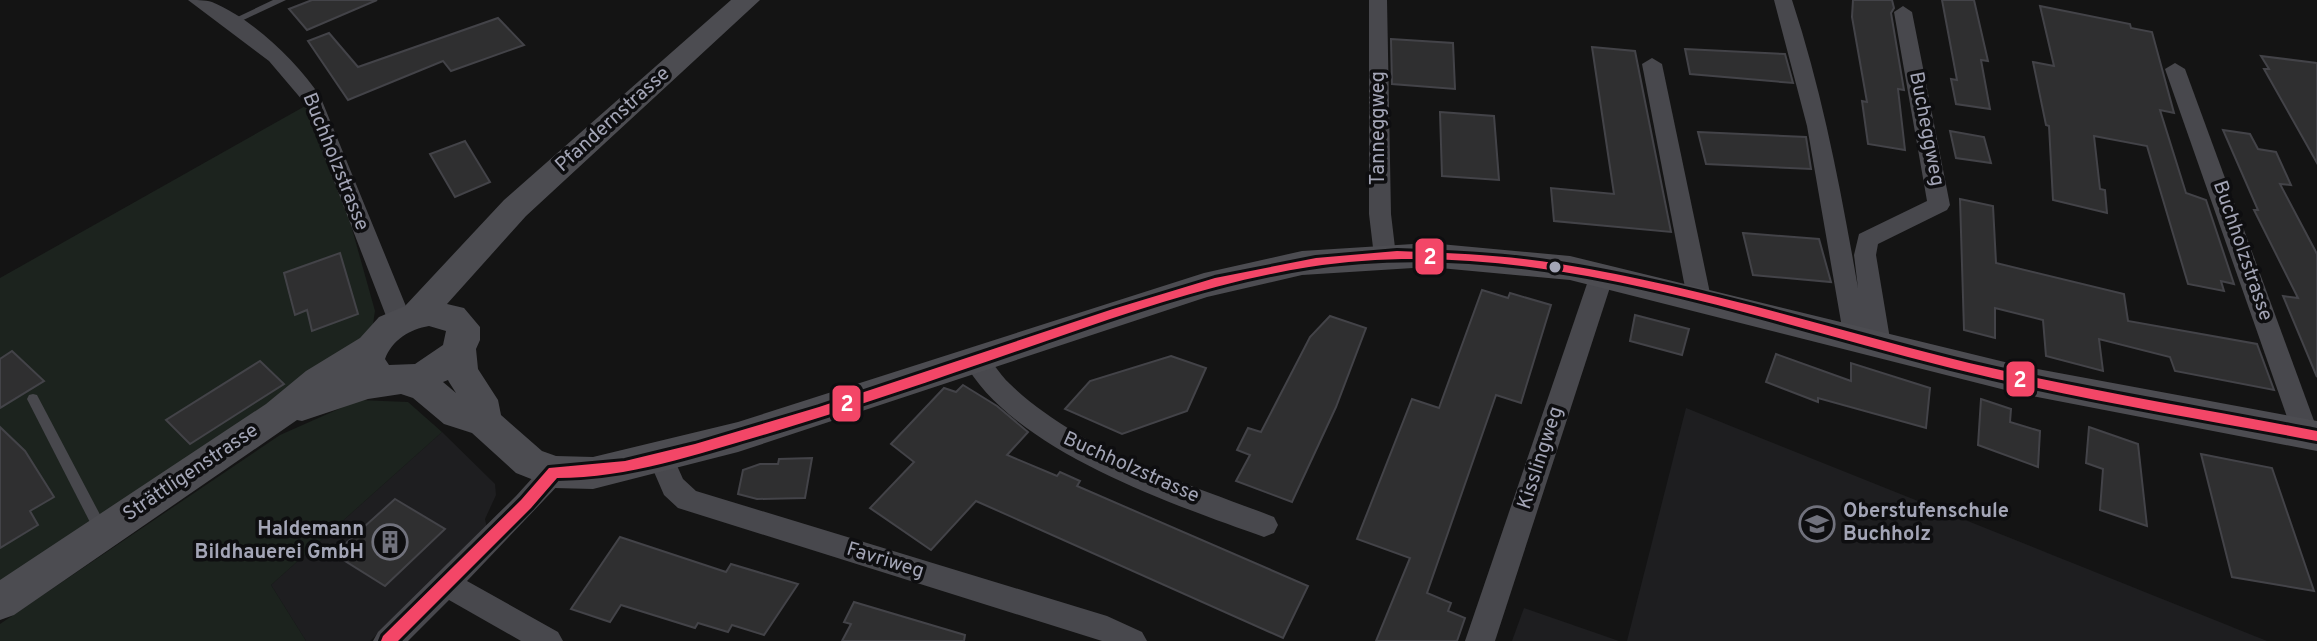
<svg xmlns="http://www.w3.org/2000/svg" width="2317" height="641" font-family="Overpass,sans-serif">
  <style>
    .built { fill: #1e1e20 }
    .green { fill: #1c231e }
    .building { fill: #2f2f30; stroke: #434348; stroke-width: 2 }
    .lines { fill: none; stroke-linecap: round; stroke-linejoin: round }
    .lane { fill: #48484d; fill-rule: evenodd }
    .street { fill: #48484d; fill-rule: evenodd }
    .secondary { fill: #4c4c51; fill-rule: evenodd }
    .bus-1-casing { stroke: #0e0e10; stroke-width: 6 }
    .bus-1 { fill: #f34667; fill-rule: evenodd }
    .bus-dot { fill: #a3a5b6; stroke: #0e0e10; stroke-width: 3 }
    .labels { text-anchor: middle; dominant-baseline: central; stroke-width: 7; stroke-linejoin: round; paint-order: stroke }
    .street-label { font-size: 20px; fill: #a3a5b6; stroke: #0e0e10 }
    .poi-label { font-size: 20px; font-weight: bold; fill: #a3a5b6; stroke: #0e0e10; text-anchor: start }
    .line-badge { stroke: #0e0e10; stroke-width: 3 }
    .badge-label { font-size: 22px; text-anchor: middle; font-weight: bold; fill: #fff }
  </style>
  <rect width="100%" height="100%" fill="#141414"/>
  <!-- built -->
  <g class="built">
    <polygon points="1686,408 2267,641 1627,641"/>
    <polygon points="442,432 495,484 496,495 485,519 487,528 370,641 306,641 271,585"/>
    <polygon points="1524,608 1619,641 1512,641"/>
  </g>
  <!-- green -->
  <g class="green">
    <polygon points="307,105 349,218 375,311 373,324 351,351 259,409 0,585 0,278"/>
    <polygon points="359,400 408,402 442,432 271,585 306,641 0,641 0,624 280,435"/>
  </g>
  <!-- building -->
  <g class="building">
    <polygon points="312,0 377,0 307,30 289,9"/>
    <polygon points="1853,0 1892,0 1894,8 1891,13 1904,90 1898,89 1905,150 1868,144 1862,101 1867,102 1852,17"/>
    <polygon points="1942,0 1974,0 1988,61 1981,60 1990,109 1956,104 1951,79 1957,80"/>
    <polygon points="2040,6 2130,24 2131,28 2152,32 2174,113 2160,110 2186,193 2206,200 2234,284 2221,281 2224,291 2188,284 2147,146 2094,136 2100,189 2105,190 2107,213 2053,200 2049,126 2046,125 2033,62 2054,66"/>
    <polygon points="498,18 524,45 451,71 443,61 348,100 308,41 329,33 358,67"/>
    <polygon points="1391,39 1453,43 1455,89 1392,84"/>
    <polygon points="1592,47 1635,51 1671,232 1554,221 1551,188 1614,194"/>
    <polygon points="1685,49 1785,54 1793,83 1690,74"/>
    <polygon points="2261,56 2317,63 2317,163 2264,69 2269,69"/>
    <polygon points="1440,112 1494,116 1499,180 1442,176"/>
    <polygon points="2223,130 2250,134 2258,149 2276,152 2291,185 2280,184 2317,254 2317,377 2283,296 2298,298 2254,210 2258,210"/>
    <polygon points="1950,131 1984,137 1991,163 1956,158"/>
    <polygon points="1698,132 1806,137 1811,169 1706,164"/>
    <polygon points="465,141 490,182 455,197 430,154"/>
    <polygon points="1960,199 1993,206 1996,263 2124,294 2128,321 2257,344 2274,390 2175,371 2170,357 2099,339 2103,371 2046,356 2043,320 1995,308 1995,338 1964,330"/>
    <polygon points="1743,233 1819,239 1831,282 1753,275"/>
    <polygon points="340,253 358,314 312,331 307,310 295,315 284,273"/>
    <polygon points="1482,290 1508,298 1510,293 1551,305 1521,403 1496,395 1427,593 1451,603 1448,611 1465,618 1457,641 1376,641 1410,558 1357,539 1412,399 1439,408"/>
    <polygon points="1635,315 1689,329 1682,355 1630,341"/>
    <polygon points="1330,316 1366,328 1336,407 1292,502 1236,481 1250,455 1237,450 1248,428 1261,432 1310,337"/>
    <polygon points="12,351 44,381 0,408 0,359"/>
    <polygon points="1776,354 1851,381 1851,363 1930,388 1926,428 1818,398 1818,402 1766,382"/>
    <polygon points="1171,356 1206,368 1187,411 1122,434 1065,409 1090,381"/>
    <polygon points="260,361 284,384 190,444 166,420"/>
    <polygon points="963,385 997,406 1028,432 1007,455 1057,476 1060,472 1080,481 1077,486 1308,586 1283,638 976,501 931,550 870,508 914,462 891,444 944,388 956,392"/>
    <polygon points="1981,399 2011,409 2010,422 2040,431 2038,467 1978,445"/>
    <polygon points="0,427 25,451 54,497 30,511 38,525 0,548"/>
    <polygon points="2089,427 2138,444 2147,526 2100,510 2103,469 2086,463"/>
    <polygon points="2201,454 2272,468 2314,591 2232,577"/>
    <polygon points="812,458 805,498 757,499 738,494 743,470 760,464 778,464 779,459"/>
    <polygon points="395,499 445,529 385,586 334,554"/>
    <polygon points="620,537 726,572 731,564 798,584 764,635 732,625 728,632 698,623 695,628 621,605 610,622 571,609"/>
    <polygon points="854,602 965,635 964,641 842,641 851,624 844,622"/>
  </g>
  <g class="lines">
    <!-- lane -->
    <g class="lane">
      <polygon points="273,0 286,0 235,24 232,25 227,22"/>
      <polygon points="33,394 37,395 106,526 108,530 106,534 101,536 96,534 27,399 29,395"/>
    </g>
    <!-- street -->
    <g class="street">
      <path d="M188 0C195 0 205 0 212 2 253 19 296 61 320 96L412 321 408 327 400 330 392 327 388 321 303 101 269 61Z"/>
      <polygon points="1369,0 1387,0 1391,214 1396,256 1393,262 1385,264 1377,262 1374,256 1369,214"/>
      <path d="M1774 0H1792C1823 94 1841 191 1858 288L1854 255 1859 234 1927 201 1894 12 1903 6 1912 12 1950 205 1947 210 1878 244 1876 255 1891 345 1888 352 1879 354 1870 352 1866 342 1856 348 1847 346 1844 339 1807 126Z"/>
      <polygon points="1652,58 1662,64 1711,298 1707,304 1699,307 1691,304 1687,298 1642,64"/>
      <polygon points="2175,63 2185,69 2317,429 2315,441 2306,445 2297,441 2293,434 2165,69"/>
      <polygon points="1602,266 1610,269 1614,275 1495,641 1465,641 1590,275 1594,269"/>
      <path d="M975 350C991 356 998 373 1010 384 1029 403 1052 418 1074 432 1136 469 1207 491 1274 517L1278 525 1274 533 1264 537C1172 504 1011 450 963 360L966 353Z"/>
      <polygon points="661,447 670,450 683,479 696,491 1107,616 1142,632 1147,641 1102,641 678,508 664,495 648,458 652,450"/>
      <polygon points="554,461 563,464 567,472 563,480 467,581 558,632 563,641 521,641 449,600 408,641 373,641 378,632 516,496 545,464"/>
    </g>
    <!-- secondary -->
    <path class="secondary" d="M731 0H760L526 216 447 304 464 308 480 327V340L476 349 478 369 498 400 501 415 542 451 556 456 593 457 738 422 1204 273 1302 251 1429 243 1570 256 2021 366 2317 421V451L2021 394 1570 280 1429 267 1302 275 1207 297 738 452 593 489 554 488 516 473 472 433 444 424 413 398 401 394 368 399 302 421 297 420 14 615 0 620V580L266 404 306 371 360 338 379 317 405 306 504 200ZM429 326 446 331 443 345 415 364 389 365 385 359C392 340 410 329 429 326ZM448 380 449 382 456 393 443 382Z"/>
    <defs>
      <path id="bus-1" d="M1397 251C1452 253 1506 255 1560 264 1692 285 1819 325 1949 358 2070 388 2194 407 2317 431V441C2195 418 2072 398 1951 368 1743 316 1527 233 1309 267 1221 281 1138 309 1055 338 960 371 866 404 770 433 700 453 631 478 557 478L531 508 398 641H381L383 636 521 500 549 468 625 461 695 444 819 407 1113 309 1215 278 1316 258Z"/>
    </defs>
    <!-- bus-1 casing -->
    <use href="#bus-1" class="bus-1-casing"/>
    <!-- bus-1 -->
    <use href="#bus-1" class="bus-1"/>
  </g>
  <!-- icons -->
  <defs>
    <symbol id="school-ring" viewBox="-11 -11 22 22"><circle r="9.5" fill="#0e0e10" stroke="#71727d" stroke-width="1.5"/><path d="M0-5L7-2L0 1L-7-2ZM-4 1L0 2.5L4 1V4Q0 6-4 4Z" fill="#71727d"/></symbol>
    <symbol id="building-ring" viewBox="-11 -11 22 22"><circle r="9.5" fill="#0e0e10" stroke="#71727d" stroke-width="1.5"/><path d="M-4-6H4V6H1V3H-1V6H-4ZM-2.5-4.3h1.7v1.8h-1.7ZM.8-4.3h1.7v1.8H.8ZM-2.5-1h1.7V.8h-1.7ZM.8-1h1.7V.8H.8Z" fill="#71727d"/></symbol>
  </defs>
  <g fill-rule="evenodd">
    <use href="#school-ring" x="1797" y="504" width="40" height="40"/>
    <use href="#building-ring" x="370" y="522" width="40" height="40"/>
  </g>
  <!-- markers -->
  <circle class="bus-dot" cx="1555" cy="267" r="7"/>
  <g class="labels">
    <!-- street labels -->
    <g class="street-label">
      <text transform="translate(613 120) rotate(-42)">Pfandernstrasse</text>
      <text transform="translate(1379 128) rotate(-90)">Tanneggweg</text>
      <text transform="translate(1926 129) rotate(79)">Bucheggweg</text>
      <text transform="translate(335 162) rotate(68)">Buchholzstrasse</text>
      <text transform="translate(2242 251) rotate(71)">Buchholzstrasse</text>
      <text transform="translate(1541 458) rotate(-72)">Kisslingweg</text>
      <text transform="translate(1131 468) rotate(24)">Buchholzstrasse</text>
      <text transform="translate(191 473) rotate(-34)">Strättligenstrasse</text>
      <text transform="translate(885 561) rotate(17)">Favriweg</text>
    </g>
    <!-- poi labels -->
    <g class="poi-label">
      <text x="1843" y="512">Oberstufenschule<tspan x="1843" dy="23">Buchholz</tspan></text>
      <text x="364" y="530" text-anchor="end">Haldemann<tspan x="364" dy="23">Bildhauerei GmbH</tspan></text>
    </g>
  </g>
  <g class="line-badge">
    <rect x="1414" y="237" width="31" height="39" rx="8" fill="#f34667"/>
    <rect x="2005" y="360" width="31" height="38" rx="8" fill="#f34667"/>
    <rect x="831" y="384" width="31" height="39" rx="8" fill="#f34667"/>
  </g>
  <g class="badge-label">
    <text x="1430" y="264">2</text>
    <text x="2020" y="387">2</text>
    <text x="847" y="411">2</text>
  </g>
</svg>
